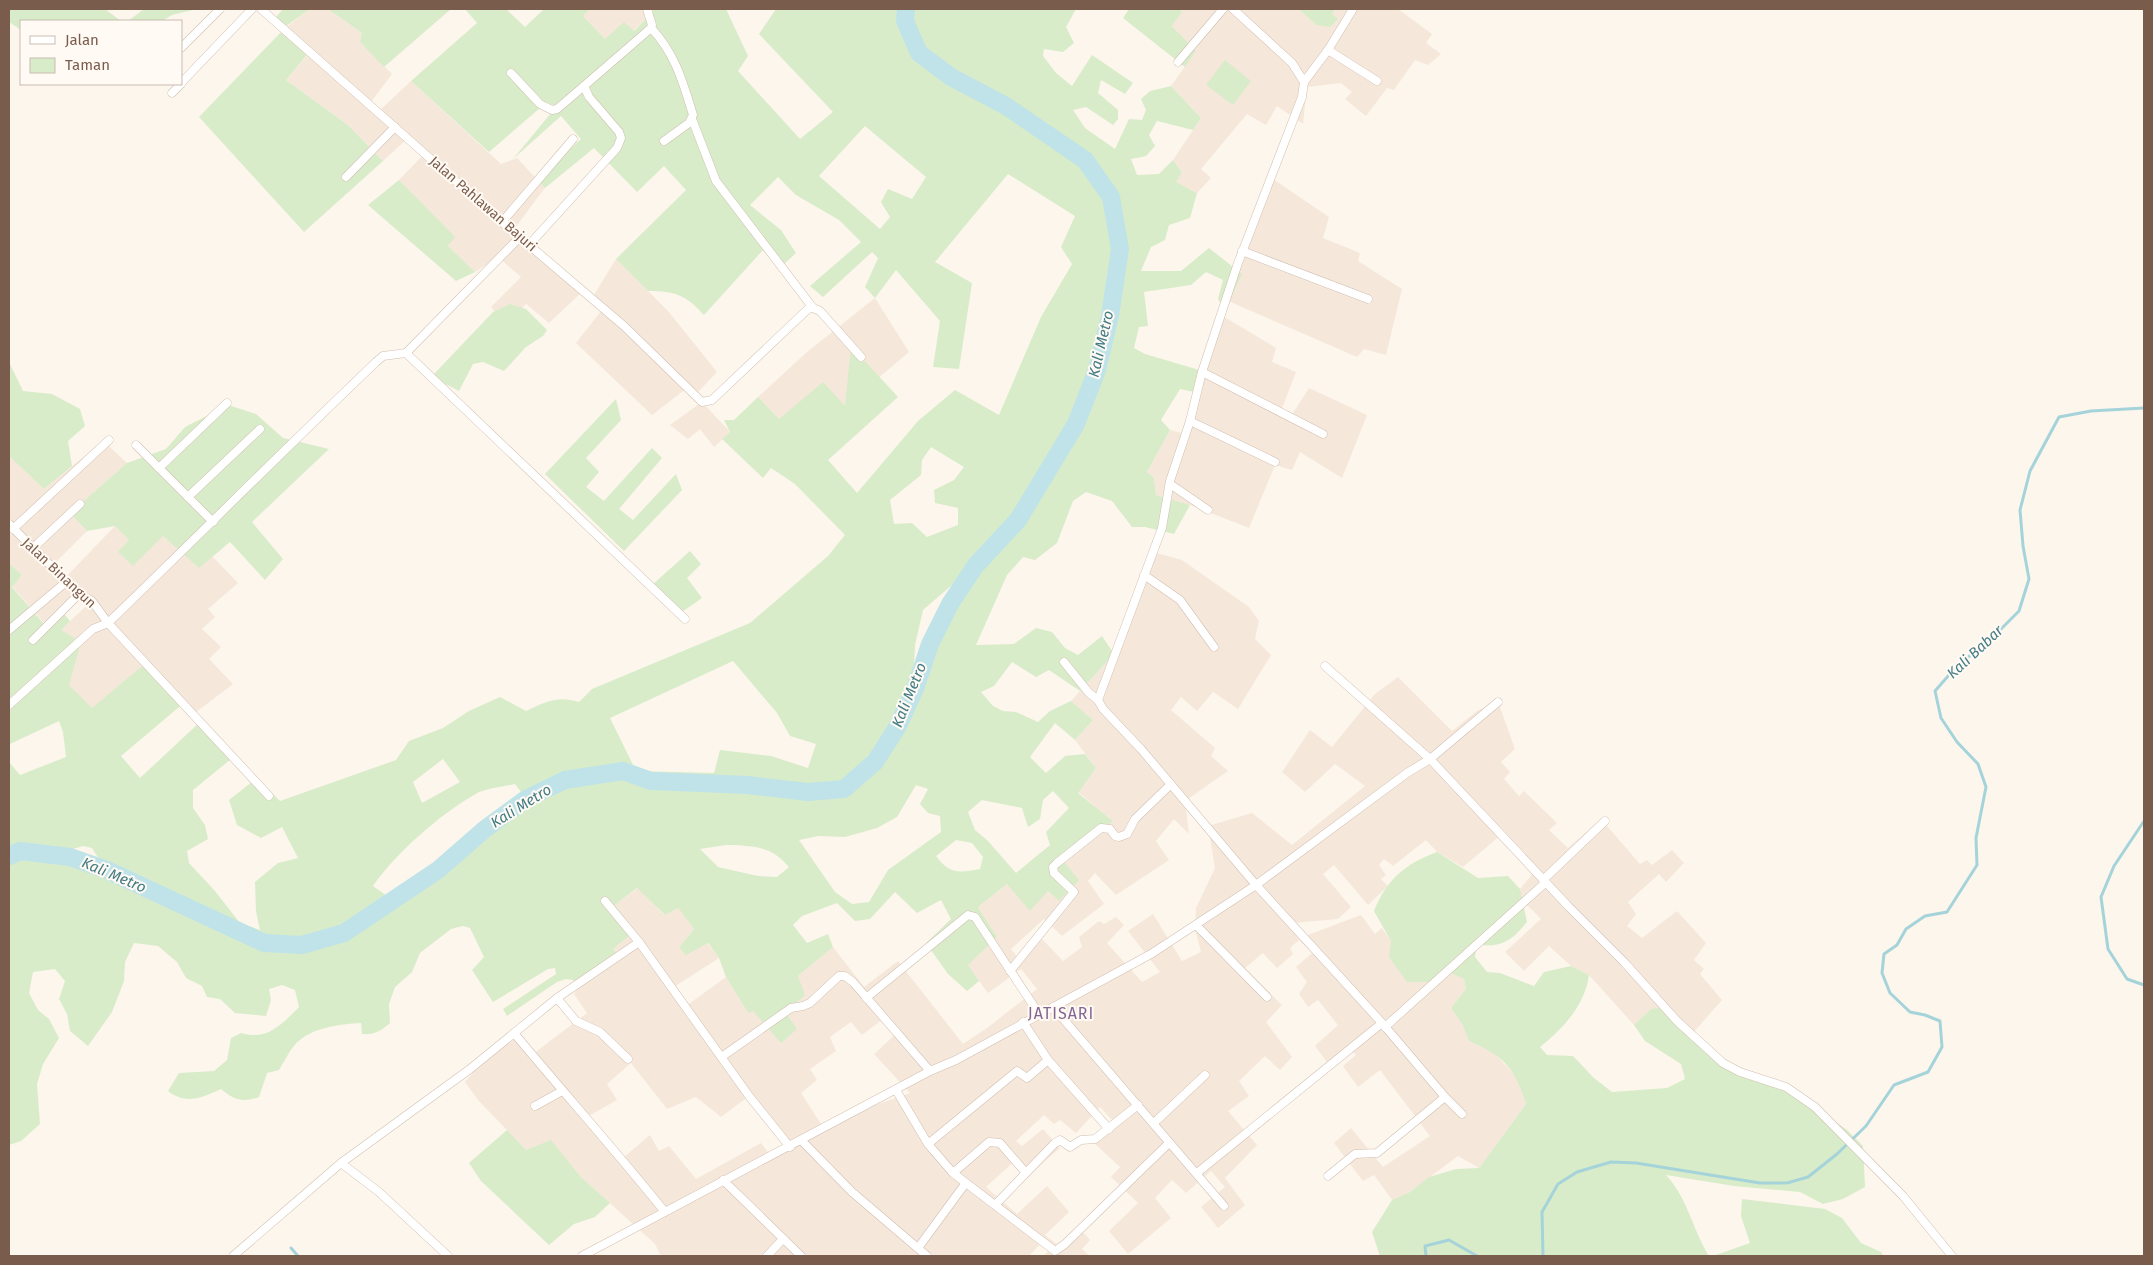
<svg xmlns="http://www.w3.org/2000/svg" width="2153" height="1265" font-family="'Fira Sans',sans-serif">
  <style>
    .residential { fill: #f5e8da; fill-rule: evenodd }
    .green { fill: #d8ecc9; fill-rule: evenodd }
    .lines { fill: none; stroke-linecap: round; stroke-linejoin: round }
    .stream { stroke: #a5d3da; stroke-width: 3 }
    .river { stroke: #bfe3e8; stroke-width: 18 }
    .street-casing { stroke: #d1beb0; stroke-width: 9 }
    .street { stroke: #fff; stroke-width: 8 }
    .labels { text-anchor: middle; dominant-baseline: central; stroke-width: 4; stroke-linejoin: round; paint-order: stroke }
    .street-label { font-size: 14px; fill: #7a5c4d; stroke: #fffaf3 }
    .water-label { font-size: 15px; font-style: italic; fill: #437c86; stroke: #fffaf3 }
    .quarter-label { font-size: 16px; letter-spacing: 1px; fill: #846695; stroke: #fffaf3 }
  </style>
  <rect width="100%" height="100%" fill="#fdf6ec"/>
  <!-- residential -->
  <g class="residential">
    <polygon points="310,9 328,9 362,33 360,42 392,74 371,102 380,110 411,81 501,164 517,158 545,188 514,229 582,292 549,323 526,304 505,325 491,307 521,277 498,257 475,272 448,246 454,237 399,180 426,152 409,137 383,161 348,125 286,80 312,50 286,27"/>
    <polygon points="590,9 655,9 633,31 605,39 583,16"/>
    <polygon points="1179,9 1299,9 1316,25 1335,9 1398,9 1432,34 1426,43 1441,54 1428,65 1415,60 1394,90 1387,88 1366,116 1345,99 1352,92 1341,83 1307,87 1303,124 1277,106 1266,125 1247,114 1201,169 1211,178 1197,193 1175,182 1182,172 1173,160 1201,118 1171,86 1196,51 1172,26 1182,12"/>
    <polygon points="1270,177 1329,217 1323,238 1360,253 1358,261 1402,289 1386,355 1364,349 1357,357 1226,300"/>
    <polygon points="616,259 668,311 717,372 695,395 687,388 652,415 576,343 602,310 591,300"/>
    <polygon points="875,298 909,352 845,406 778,419 758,397 807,352"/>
    <polygon points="1221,315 1276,348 1272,362 1296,372 1281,411 1291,416 1309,388 1367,415 1342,478 1300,452 1292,470 1275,465 1249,528 1190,505 1156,495 1154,478 1147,472 1170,430 1185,434"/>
    <polygon points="702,402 730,432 714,447 700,429 688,439 670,425"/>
    <polygon points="103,441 127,463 70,513 87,531 51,567 64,579 115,526 129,540 163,536 199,567 212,556 238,583 208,609 215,617 202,629 221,647 209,659 233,684 195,713 147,662 92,709 69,685 60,630 91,602 79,595 45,624 12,586 22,575 9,563 9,456 44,489"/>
    <path d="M1153 552 1182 560 1249 607 1259 621 1255 639 1271 655 1238 709 1213 692 1197 711 1181 697 1171 710 1215 748 1211 756 1228 771 1185 801 1189 834 1174 819 1156 841 1169 860 1116 895 1095 873 1088 881 1104 904 1062 936 1044 919 1011 949 1021 961 1042 939 1063 961 1082 947 1079 937 1099 921 1104 924 1116 917 1124 925 1107 943 1142 982 1160 972 1128 931 1153 914 1182 961 1201 952 1195 929 1196 908 1215 868 1208 826 1252 813 1292 845 1365 786 1335 764 1305 792 1282 772 1310 730 1332 747 1375 694 1398 677 1452 731 1477 711 1498 702 1515 749 1501 762 1510 772 1504 779 1519 796 1524 791 1557 823 1549 830 1568 848 1601 819 1640 864 1647 860 1652 865 1672 850 1684 863 1666 882 1659 874 1628 902 1636 914 1627 926 1642 938 1677 911 1706 943 1694 960 1704 969 1700 974 1722 1000 1692 1034 1651 1009 1634 1025 1589 975 1571 966 1549 946 1524 971 1505 952 1541 919 1520 898V889L1535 871 1501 835 1463 867 1437 852 1426 840 1393 866 1384 859 1379 865 1386 875 1381 879 1388 886 1368 905 1334 865 1323 874 1351 907 1338 919 1294 923 1305 936 1361 915 1375 934 1382 928 1391 941 1464 979 1466 989 1451 1008 1462 1024 1469 1041 1493 1052 1517 1077 1526 1104 1479 1168 1458 1156 1410 1192 1392 1200 1374 1175 1363 1181 1334 1143 1351 1128 1383 1167 1430 1136 1380 1070 1358 1087 1343 1066 1356 1055 1348 1046 1327 1062 1315 1046 1338 1025 1318 1000 1308 1007 1299 994 1307 982 1296 967 1312 953 1299 940 1290 948 1293 954 1277 968 1263 953 1245 968 1282 1005 1266 1022 1292 1057 1280 1070 1265 1056 1239 1081 1249 1096 1228 1111 1257 1145 1225 1178 1245 1205 1218 1228 1201 1207 1225 1187 1211 1171 1186 1193 1172 1180 1155 1198 1171 1218 1128 1254 1109 1231 1138 1203 1111 1177 1120 1167 1094 1143 1113 1121 1100 1107 1076 1133 1060 1120 1054 1124 1044 1115 1016 1141 1022 1146 1043 1129 1060 1148 1031 1173 1018 1158 986 1187 1017 1214 1047 1186 1069 1212 1045 1235 1063 1249 1080 1229 1090 1240 1082 1249 1090 1256H1044L1050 1249 1042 1242 1029 1256H661L655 1244 581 1177 551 1141 526 1150 478 1100 465 1082 481 1063 515 1035 529 1057 587 1013 574 994 578 988 618 955 613 949 635 931 615 905 638 888 664 915 678 908 694 929 679 947 707 943 719 958 674 987 686 1006 726 977 748 1013 753 1010 785 1012 798 976 833 947 864 987 898 961 963 1044 987 1028 1037 989 1021 969 988 993 967 965 997 937 978 907 1007 884 1048 891 1059 901 1064 862 1113 821 1078 792 1096 768 1075 740 1093 720 1071 701 1114 654ZM883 1019 897 1033 874 1054 910 1093 821 1124 801 1093 817 1080 810 1069 836 1051 830 1037 851 1022 862 1035ZM631 1063 667 1109 696 1097 721 1117 749 1096 789 1147 768 1152 761 1143 696 1179 669 1146 659 1151 650 1135 623 1158 585 1118 617 1100 607 1084Z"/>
  </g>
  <!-- green -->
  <g class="green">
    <polygon points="9,9 105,9 121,21 21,21 21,30 9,22"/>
    <polygon points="144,9 197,9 172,15 162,21 128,21"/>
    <polygon points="283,9 310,9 286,26 312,49 286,80 348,125 383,161 304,232 199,117 286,27 276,17"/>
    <polygon points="328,9 451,9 384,67 360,42 362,33"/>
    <path d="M465 9H506L525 27 544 9H590L583 16 605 39 624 22 634 31 655 9H726L748 56 738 71 800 139 833 112 759 34 776 9H1076L1066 27 1074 43 1063 52 1044 49 1043 56 1056 73 1072 86 1092 55 1133 83 1125 94 1101 80 1098 93 1118 110V119L1113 125 1086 107 1073 110 1085 128 1115 149 1129 119 1142 120 1146 110 1141 99 1150 91 1171 86 1201 118 1193 130 1157 121 1149 135 1155 146 1146 156 1131 159 1137 175 1159 174 1173 160 1182 172 1176 182 1197 193 1190 218 1169 225 1165 240 1151 247 1141 271H1181L1209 248 1242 274 1229 303 1223 307 1218 299 1223 280 1206 272 1191 285 1144 292 1148 326 1139 327 1134 348 1145 354 1206 372 1198 393 1180 389 1161 420 1170 430 1147 472 1154 478 1156 495 1190 505 1174 534 1145 527H1132L1112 501 1086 492 1073 501 1057 543 1035 560 1023 557 1007 575 976 645 1014 644 1036 628 1052 632 1065 648 1078 655 1102 636 1114 654 1080 691 1049 670 1036 677 1012 662 994 686 981 692 993 706 1003 711 1016 712 1038 722 1050 711 1071 701 1093 720 1075 740 1055 723 1030 757 1046 773 1065 756 1085 754 1096 768 1078 793 1113 821 1064 862 1079 880 1059 901 1048 891 1030 911 1007 884 978 907 997 937 968 965 979 981 967 991 948 974 926 943 951 919 941 900 917 913 895 892 870 919 855 921 837 903 802 916 793 925 807 943 828 934 833 947 798 976 805 995 785 1012 797 1029 781 1043 753 1011 748 1013 726 977 719 958 708 943 686 955 679 947 694 929 678 908 665 915 637 888 615 905 635 931 613 949 618 955 578 988 573 980 566 979 557 982 507 1016 503 1009 556 974 555 968 548 969 493 1002 472 970 484 957 470 928 463 926 451 929 420 953 412 972 395 987 389 1004 390 1023C381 1031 374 1035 362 1034L361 1023C339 1024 308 1028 294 1046 288 1053 284 1062 279 1070L267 1073 259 1097C243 1103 234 1100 221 1089 201 1098 186 1105 168 1091L179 1073 214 1071 227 1060 231 1038 241 1033C267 1041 281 1025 299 1007L295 990 282 985 269 989 271 1000 266 1016 235 1013 220 999 207 997 202 986 186 978 177 962 158 946 134 943 125 962 124 981 112 1012 88 1046 70 1031 67 1014 59 999 65 981 55 969 33 972 29 993 38 1010 49 1019 59 1038 43 1064 37 1084 40 1124 21 1141 9 1145V762L20 775 66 757 63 732 59 721 10 744 9 741V563L22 575 12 587 44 624 61 610 70 621 61 630 81 642 69 685 92 708 147 662 185 702 121 756 140 778 200 722 236 755 193 790V808L205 825 208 839 187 851 189 863 215 891 240 923 260 930 256 911 255 882 278 863 298 858 282 827 261 838 237 825 229 800 257 778 280 801 396 760 409 741 443 728 469 711 500 697 526 711C545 702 558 695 579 702L592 689 750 623 828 556 845 535 795 484 771 468 763 478 722 439 730 432 724 420H734L758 397 779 419 823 382 845 406 851 346 898 397 828 460 857 493 918 421 955 390 999 415 1041 317 1072 264 1061 247 1075 216 1008 174 935 262 972 283 959 369 933 367 940 321 896 270 875 298 865 287 878 258 872 252 823 297 810 286 861 242 839 220 796 195 778 177 750 205 781 230 796 253 782 266 763 250 704 315C686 295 675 291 648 291L616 259 686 190 664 166 637 192 594 148 545 188 537 180 581 139 561 116 513 159 556 107 547 102 489 152 411 81 477 23ZM865 126 926 177 912 199 888 189 881 202 890 217 880 229 819 176ZM931 447 964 467 954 480 934 490 935 503 958 508V525L927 537 912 523 894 524 890 500 921 475 922 460ZM974 566 950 604 930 644 916 686 913 685 915 645 923 610ZM733 661 777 713 790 736 816 744 808 768 771 756 720 750 714 773 636 771 610 718ZM443 759 460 782 422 803 413 782ZM515 784 526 799 485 829 438 870 394 901 373 886C396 853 439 815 474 795 485 788 503 787 515 784ZM916 785 928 789 920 804 928 813 940 816 941 832 888 870 869 902 852 904 835 892 799 840 818 836 845 837 877 828 897 817ZM1053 791 1069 808 1046 832 1050 845 1016 873 988 841 975 830 968 812 982 800 1022 808 1028 827 1040 819 1043 800ZM956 840 972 843 983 857 980 869C959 873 949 874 936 856ZM726 845C753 846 770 845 789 867L777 877 758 876 718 867 700 849ZM83 846 92 848 106 870 70 857 54 855Z"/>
    <polygon points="1129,9 1179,9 1182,12 1172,26 1196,51 1185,67 1123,18"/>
    <polygon points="1299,9 1335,9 1332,14 1338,19 1330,27 1316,25"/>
    <polygon points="1225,60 1251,81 1233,105 1206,85"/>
    <polygon points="399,180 455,237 448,246 475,272 456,281 368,205"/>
    <polygon points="510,304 526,309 547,330 543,336 526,347 504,371 483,362 473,364 459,391 438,380 434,374 493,312"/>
    <polygon points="9,362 23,391 52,394 80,409 85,426 68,441 72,466 44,489 9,456"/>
    <polygon points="616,399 621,420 586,458 599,472 586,487 604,501 652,448 662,458 619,509 633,520 676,474 682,490 624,551 545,474"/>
    <polygon points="228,405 256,414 283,438 329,449 252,522 283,559 265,580 230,542 199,568 163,536 133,566 118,552 129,540 115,526 87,531 70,513 127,463 166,449 185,427"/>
    <polygon points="690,551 701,564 687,578 702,598 679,614 651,586"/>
    <path d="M1437 852 1478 878 1508 876 1520 889 1527 922C1511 941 1503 947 1477 945L1475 957 1487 972 1500 973 1534 986 1544 972 1571 966 1589 975C1585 1005 1563 1029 1540 1047L1547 1055 1573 1056 1594 1078 1612 1092 1667 1088 1685 1079 1681 1064 1645 1041 1634 1025 1651 1009 1665 1007 1723 1063 1776 1082 1815 1107 1847 1130 1863 1146 1865 1187 1843 1199 1823 1204 1800 1192 1734 1186 1666 1175C1688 1199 1692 1228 1709 1256H1380L1372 1232 1392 1200 1410 1192 1429 1177 1456 1169 1479 1168 1526 1104C1514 1067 1505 1057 1469 1041L1462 1024 1451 1008 1466 989 1464 979 1449 972 1429 982H1407L1389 957 1391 941 1374 911C1387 879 1405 864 1437 852Z"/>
    <polygon points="507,1130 526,1150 551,1140 581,1177 610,1203 595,1217 574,1224 549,1245 481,1181 469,1163"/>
    <polygon points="1742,1199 1825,1209 1842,1218 1861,1243 1881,1252 1883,1256 1713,1256 1750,1243 1741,1216"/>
  </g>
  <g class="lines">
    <!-- stream -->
    <g class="stream">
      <polyline points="2144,821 2114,866 2101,897 2108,949 2127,979 2144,985"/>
      <polyline points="291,1248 298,1256"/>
      <polyline points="1426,1256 1425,1246 1449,1240 1477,1256"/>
      <polyline points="1543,1256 1542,1212 1558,1184 1577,1172 1611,1162 1636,1163 1760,1183 1787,1183 1808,1177 1837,1154 1866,1126 1894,1085 1928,1072 1942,1047 1940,1021 1925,1015 1910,1012 1890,993 1882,973 1884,954 1897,945 1906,929 1925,916 1947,912 1977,865 1976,838 1986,787 1978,764 1957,742 1941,718 1935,691 1956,667 1992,638 2019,611 2029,579 2023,546 2020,510 2030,471 2059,417 2091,411 2144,408"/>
    </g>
    <!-- river -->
    <polyline class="river" points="9,856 20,851 70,857 107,870 264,943 302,945 344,933 438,870 485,829 526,799 565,780 623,771 651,781 747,785 808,792 844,789 875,762 898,726 916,686 930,644 950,604 976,565 1018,520 1076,424 1097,370 1110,316 1120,249 1111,197 1085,160 1006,106 951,77 919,53 905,21 906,9"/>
    <defs>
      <g id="street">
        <polyline points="261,9 502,222 624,326 702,402 712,400 808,309 813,308 820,311 861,357"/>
        <polyline points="1233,9 1292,63 1304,82 1302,97 1238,263 1202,372 1190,421 1170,481 1162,528 1098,700 1103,709 1141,749 1256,885 1382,1023 1445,1097 1462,1114"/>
        <path d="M651 28C675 53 683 82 693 115L689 123 664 141"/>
        <polyline points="181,48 220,9"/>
        <polyline points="1328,50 1377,81"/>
        <polyline points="1178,62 1223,9"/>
        <polyline points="511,73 540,104 552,110 557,109 584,86"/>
        <polyline points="1304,82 1328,50 1353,9"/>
        <polyline points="181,83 252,9"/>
        <polyline points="172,93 181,84"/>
        <polyline points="692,119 716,181 813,308"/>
        <polyline points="346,177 395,127"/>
        <polyline points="502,222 573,139"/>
        <polyline points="529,245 617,148 621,138 619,132 589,97 584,86 651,28 652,25 647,9"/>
        <polyline points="1242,251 1368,299"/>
        <polyline points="406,353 685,619"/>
        <polyline points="1202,372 1323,434"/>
        <polyline points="1190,421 1275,462"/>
        <polyline points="136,445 213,522"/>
        <polyline points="159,468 227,403"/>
        <polyline points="1170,484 1208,510"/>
        <polyline points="188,497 260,429"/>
        <polyline points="9,524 79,594 92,601 108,623 269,796"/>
        <polyline points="13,529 109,440"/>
        <polyline points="32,549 80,504"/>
        <polyline points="1144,575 1180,600 1214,647"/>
        <polyline points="9,630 66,582"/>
        <polyline points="33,640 79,594"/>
        <polyline points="1064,662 1089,693 1098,700"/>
        <polyline points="1325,666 1430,759 1498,702"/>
        <path d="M9 705 93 629 108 623C198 536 286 448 376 362L383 356 406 353 520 237"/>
        <polyline points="1543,880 1605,821"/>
        <polyline points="605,901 639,942"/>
        <polyline points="1196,925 1267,997"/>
        <polyline points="1010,971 1074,892 1054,873 1053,867 1057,863 1101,828 1110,829 1115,836 1119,837 1127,834 1135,819 1170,785"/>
        <polyline points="557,998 576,1021 600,1032 628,1059"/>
        <polyline points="866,998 968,915 975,917 1039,1014"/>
        <polyline points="1053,1007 1224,1206"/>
        <polyline points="1385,1027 1545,883"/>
        <path d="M514 1033C564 1093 616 1151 665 1212"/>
        <polyline points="723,1056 791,1008 803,1006 810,1003 839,976 845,976 853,982 930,1071"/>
        <polyline points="1048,1060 1109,1129"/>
        <polyline points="896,1090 928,1144 953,1173 1055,1251 1065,1244 1169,1143"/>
        <polyline points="535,1106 562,1091"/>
        <polyline points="1154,1123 1205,1075"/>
        <polyline points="802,1141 852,1192 927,1256"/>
        <polyline points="928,1144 1017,1071 1027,1078 1048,1060 1023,1022"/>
        <polyline points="953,1173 989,1142 1000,1143 1026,1173"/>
        <polyline points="1197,1173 1382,1023"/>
        <polyline points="1328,1176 1355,1154 1377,1153 1445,1097"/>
        <polyline points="723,1180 801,1256"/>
        <polyline points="995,1205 1055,1143 1060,1140 1070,1147 1081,1140 1095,1139 1138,1105"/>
        <polyline points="918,1248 965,1184"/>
        <polyline points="233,1256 341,1163"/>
        <polyline points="448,1256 379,1192 341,1163 470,1069 557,998 639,942 749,1096 790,1147"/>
        <polyline points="582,1256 930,1071 956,1060 1151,954 1256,885 1407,773 1430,759 1569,907 1624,962 1677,1021 1723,1063 1740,1072 1786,1087 1815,1107 1903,1196 1952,1256"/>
        <polyline points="767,1256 783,1239"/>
      </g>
    </defs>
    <!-- street casing -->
    <use href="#street" class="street-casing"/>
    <!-- street -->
    <use href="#street" class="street"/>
  </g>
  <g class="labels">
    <!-- street labels -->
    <g class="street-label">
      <text transform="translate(483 204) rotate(41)">Jalan Pahlawan Bajuri</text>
      <text transform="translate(59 573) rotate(43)">Jalan Binangun</text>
    </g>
    <!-- water labels -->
    <g class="water-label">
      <text transform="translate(1101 344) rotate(-77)">Kali Metro</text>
      <text transform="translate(1975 652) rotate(-43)">Kali Babar</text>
      <text transform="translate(909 695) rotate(-68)">Kali Metro</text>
      <text transform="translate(521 806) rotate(-32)">Kali Metro</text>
      <text transform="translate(114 875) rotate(23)">Kali Metro</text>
    </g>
    <!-- quarter labels -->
    <g class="quarter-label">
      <text x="1061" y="1013">JATISARI</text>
    </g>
  </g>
  <!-- border -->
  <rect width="2153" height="1265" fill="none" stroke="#7a5c4d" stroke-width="20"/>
  <!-- legend -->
  <rect x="20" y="20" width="162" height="65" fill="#fffaf3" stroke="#cabbb1"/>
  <rect x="30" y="36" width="25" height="8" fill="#ffffff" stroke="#cabbb1"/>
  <text x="65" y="45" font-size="15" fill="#7a5c4d">Jalan</text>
  <rect x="30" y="58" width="25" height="15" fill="#d8ecc9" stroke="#cabbb1"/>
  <text x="65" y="70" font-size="15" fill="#7a5c4d">Taman</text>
</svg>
